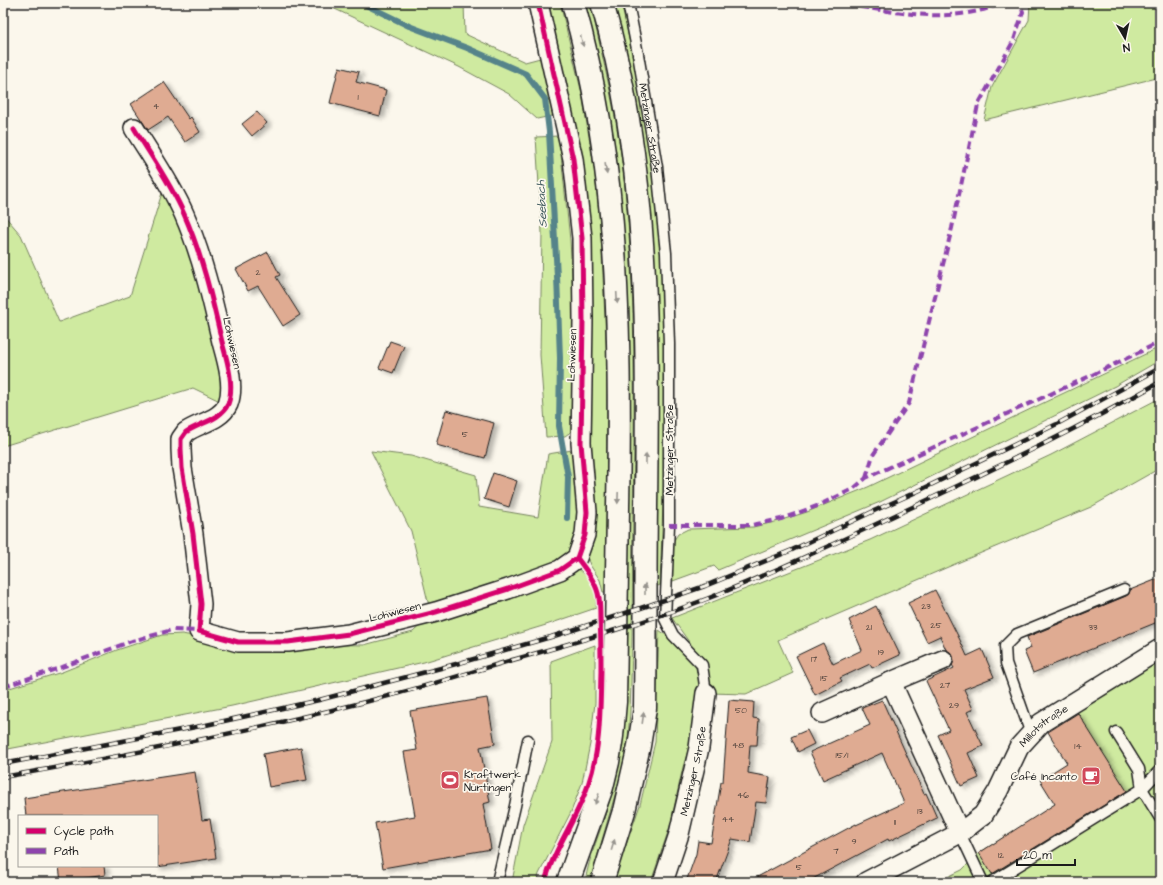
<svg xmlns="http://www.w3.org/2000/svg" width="1163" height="885" font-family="'Architects Daughter',sans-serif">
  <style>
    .green { fill: #cfeaa0; stroke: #76835e }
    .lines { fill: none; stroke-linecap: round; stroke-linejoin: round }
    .stream { stroke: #54838a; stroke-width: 6 }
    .building { fill: #dfab92; stroke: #1c1c1c; filter: url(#shadow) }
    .service-casing { stroke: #1c1c1c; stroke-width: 13 }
    .minor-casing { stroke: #1c1c1c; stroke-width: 22 }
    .primary-casing { stroke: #1c1c1c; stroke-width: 25 }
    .path { stroke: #1c1c1c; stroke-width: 2.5; stroke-dasharray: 1 3; stroke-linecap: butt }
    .service { stroke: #fbf7ec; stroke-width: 10 }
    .minor { stroke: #fbf7ec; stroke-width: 19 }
    .primary { stroke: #fbf7ec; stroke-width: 22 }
    .rail-casing { stroke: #1c1c1c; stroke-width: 4.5 }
    .rail { stroke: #fbf7ec; stroke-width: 3; stroke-dasharray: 9; stroke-linecap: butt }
    .quiet { stroke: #8e44ad; stroke-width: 4; stroke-dasharray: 8 4; stroke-linecap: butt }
    .cycleway-casing { stroke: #fbf7ec; stroke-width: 8 }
    .cycleway { stroke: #d6006c; stroke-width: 5 }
    .oneway { fill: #97948e }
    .labels { text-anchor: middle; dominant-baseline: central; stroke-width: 3.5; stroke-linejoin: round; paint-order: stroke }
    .number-label { font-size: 9px; fill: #4d403a }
    .street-label { font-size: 11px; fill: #1c1c1c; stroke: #fbf7ec }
    .poi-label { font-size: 11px; fill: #1c1c1c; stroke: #fbf7ec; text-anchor: start }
    .water-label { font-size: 12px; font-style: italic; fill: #3d585c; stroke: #fbf7ec }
  </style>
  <defs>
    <filter id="shadow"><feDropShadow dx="4.5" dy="2.5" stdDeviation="2" flood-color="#0004"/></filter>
  </defs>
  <rect width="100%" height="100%" fill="#fbf7ec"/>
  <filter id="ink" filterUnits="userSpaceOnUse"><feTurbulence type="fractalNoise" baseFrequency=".025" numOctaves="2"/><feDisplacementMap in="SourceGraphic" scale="8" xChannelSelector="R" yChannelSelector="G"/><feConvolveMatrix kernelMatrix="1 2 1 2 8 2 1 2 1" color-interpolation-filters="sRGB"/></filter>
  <g filter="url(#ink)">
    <!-- green -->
    <g class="green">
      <polygon points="322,3 464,3 465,34 525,62 544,57 556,115 537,119 509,94 459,67"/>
      <polygon points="543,3 560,3 582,94 595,174 601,233 607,363 606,592 603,592 600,580 590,565 587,557 586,279"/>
      <path d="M583 3H590L592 10C603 60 616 111 622 162 636 277 635 393 633 509 632 576 633 644 630 711L628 739 621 774 590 882H585C589 856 601 831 608 806 620 765 625 723 627 680L629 452 628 305 623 224 616 160 602 79Z"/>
      <path d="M613 3H621C626 27 632 50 637 74 649 134 657 195 661 256 669 366 664 476 660 585L656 587 658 366 652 225 647 176 638 118Z"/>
      <polygon points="1030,3 1160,3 1160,77 984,120 992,87 1029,20"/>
      <polygon points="559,136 570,240 574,313 572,431 565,436 546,437 540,355 542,233 536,137"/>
      <polygon points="166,180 184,213 228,405 193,388 3,446 3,214 21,235 59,322 130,296"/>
      <polygon points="1160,347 1160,360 1115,386 880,502 718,570 714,566 670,582 672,543 678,534 688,529 753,527 775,522 807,512 868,487"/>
      <polygon points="1160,398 1160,468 1091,507 962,561 778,640 793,673 746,694 710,693 704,663 672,618 870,540 1051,455"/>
      <polygon points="572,450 581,517 570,556 540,570 429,606 411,531 371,451 411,456 476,475 479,507 538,517 548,454"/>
      <path d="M577 568C593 580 596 589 596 608L546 625 424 662 232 706 3 750V690L62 672 117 650 162 635 182 634 204 638 312 644 364 645 413 632 426 620Z"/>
      <polygon points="659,630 676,642 695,664 700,685 698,720 683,767 670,826 651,882 615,882 617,871 640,805 655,742"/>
      <polygon points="595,645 595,703 590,744 582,783 571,812 539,874 537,882 512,882 523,825 552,742 551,661"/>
      <polygon points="1160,659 1160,882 937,882 962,870 979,853 1071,795 1085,817 1126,791 1076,711"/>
    </g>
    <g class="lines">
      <!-- stream -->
      <polyline class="stream" points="362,3 409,26 467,48 526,74 545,99 549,132 557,276 560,358 559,426 568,477 567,518"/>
    </g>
    <!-- building -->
    <g class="building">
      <polygon points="339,67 359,72 356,82 386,90 380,116 330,103"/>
      <polygon points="164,82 189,119 191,117 200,132 185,142 168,117 148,130 131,104"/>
      <polygon points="257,112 267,123 252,136 242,124"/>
      <polygon points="268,252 280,275 276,277 300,315 283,326 258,286 248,291 236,269"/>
      <polygon points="390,341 404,346 393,373 379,368"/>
      <polygon points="446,410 494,423 485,458 436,445"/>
      <polygon points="493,473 517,481 509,507 484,499"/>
      <polygon points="1160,578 1160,621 1033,673 1024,651 1031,648 1027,637 1126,596 1129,594 1130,590"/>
      <polygon points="935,590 960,640 967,656 982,649 994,677 964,689 973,709 967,712 983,746 968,753 979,778 961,786 938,735 949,730 926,681 954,668 952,665 954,661 953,656 950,652 946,650 940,636 927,642 908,603"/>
      <polygon points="876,606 900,655 872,668 870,664 840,678 842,681 815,695 796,656 823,643 833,664 862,650 849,620"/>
      <polygon points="487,698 495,744 480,747 490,802 483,804 491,849 383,868 375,823 415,816 404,752 417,750 410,711"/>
      <polygon points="729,700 754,702 753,718 759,719 757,745 750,745 748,773 770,777 766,803 756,802 750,842 732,839 716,882 686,882 696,854 698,841 711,843 721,782 723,782"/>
      <polygon points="882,700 924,794 926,793 937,818 889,841 888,839 807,882 748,882 856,824 856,825 904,803 882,753 823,780 810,752 870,725 862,708"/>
      <polygon points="1078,713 1127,791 992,874 979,853 1055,804 1040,780 1067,763 1048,732"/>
      <polygon points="807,730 814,744 798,752 791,737"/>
      <polygon points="301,747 307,780 269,787 263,754"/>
      <polygon points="195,772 202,820 210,819 216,858 157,867 157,816 26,816 24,798"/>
      <polygon points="59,866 104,866 105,875 61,882"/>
    </g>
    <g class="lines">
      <defs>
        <g id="service">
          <path id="s1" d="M628 3 638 54 657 167 666 253 669 344V525L665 619 673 635 702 665 706 693"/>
          <polyline points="1116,732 1139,769 1142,789 1160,818"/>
          <polyline points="1031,734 1006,663 1005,646 1017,634 1124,590"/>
          <polyline points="960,833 983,882"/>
          <polyline points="497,882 515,806 528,740"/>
          <polyline points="992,882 1142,789 1160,770"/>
        </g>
        <g id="minor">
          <path d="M134 128C151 156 171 184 184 214 202 255 212 298 222 342 227 360 235 386 228 404 221 420 199 423 186 432L181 439V449L182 468 193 534 201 604 199 631 238 642H288L349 634 436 612 508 589 560 570 577 558 585 535 587 512 581 443 583 320 582 238 573 159 538 3"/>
          <polyline points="891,682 960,833"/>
          <polyline points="822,713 891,682 943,660"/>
          <path id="s2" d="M663 882 679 834 699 748 706 693"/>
          <path id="s3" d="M866 882 960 833 983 815 998 791 1019 747 1041 723 1160 649"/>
        </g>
        <g id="primary">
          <path d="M568 882 602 787 608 762 612 736 615 702C616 637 617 572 618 508 621 339 620 167 573 3"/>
          <path d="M602 882 624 811 639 746 645 708C646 641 645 575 646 508 648 339 650 167 602 3"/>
        </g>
      </defs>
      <!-- service casing -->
      <use href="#service" class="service-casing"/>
      <!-- minor casing -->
      <use href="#minor" class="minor-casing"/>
      <!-- primary casing -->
      <use href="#primary" class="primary-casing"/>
      <!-- path -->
      <g class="path">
        <polyline points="588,573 596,586"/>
        <polyline points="545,882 547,871 552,861"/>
      </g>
      <!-- service -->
      <use href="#service" class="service"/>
      <!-- minor -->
      <use href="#minor" class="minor"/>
      <!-- primary -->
      <use href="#primary" class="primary"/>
      <defs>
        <g id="rail">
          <polyline points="3,764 206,725 319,700 456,664 551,637 632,611 705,586 792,550 876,510 914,493 1057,424 1160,368"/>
          <path d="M3 777C135 754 267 728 396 694 434 684 471 672 509 661 576 642 644 623 709 598 780 570 848 537 917 505 1000 466 1081 427 1160 382"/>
        </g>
      </defs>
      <!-- rail casing -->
      <use href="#rail" class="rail-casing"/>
      <!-- rail -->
      <use href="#rail" class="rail"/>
      <!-- quiet -->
      <g class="quiet">
        <path d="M837 3C890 11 951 26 1002 3"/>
        <polyline points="866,478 873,455 909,403 952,228 978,105 1014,40 1023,12 1020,3"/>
        <polyline points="669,525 752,525 781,519 817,506 853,489 866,478 1090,376 1160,342"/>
        <polyline points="3,687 62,667 132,641 172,630 199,631"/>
      </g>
      <defs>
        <g id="cycleway">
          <path d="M134 128C151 156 171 184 184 214 202 255 212 298 222 342 227 360 235 386 228 404 221 420 199 423 186 432L181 439V449L182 468 193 534 201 604 199 631 238 642H288L349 634 436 612 508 589 560 570 577 558 585 535 587 512 581 443 583 320 582 238 573 159 538 3"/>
          <path d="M545 882C554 848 577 819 588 785 601 749 600 708 601 671 601 653 601 636 600 619 600 612 600 604 599 598 597 583 586 570 577 558"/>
        </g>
      </defs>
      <!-- cycleway casing -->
      <use href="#cycleway" class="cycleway-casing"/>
      <!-- cycleway -->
      <use href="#cycleway" class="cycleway"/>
    </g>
    <!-- one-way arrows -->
    <defs><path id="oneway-solid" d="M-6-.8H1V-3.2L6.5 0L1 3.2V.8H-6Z"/></defs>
    <g class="oneway">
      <use href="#oneway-solid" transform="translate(582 41) rotate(76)"/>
      <use href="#oneway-solid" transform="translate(606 169) rotate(81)"/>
      <use href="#oneway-solid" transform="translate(617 298) rotate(87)"/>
      <use href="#oneway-solid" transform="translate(646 459) rotate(-89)"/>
      <use href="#oneway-solid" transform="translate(618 498) rotate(92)"/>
      <use href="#oneway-solid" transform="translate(645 589) rotate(-90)"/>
      <use href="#oneway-solid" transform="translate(643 718) rotate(-82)"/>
      <use href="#oneway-solid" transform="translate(597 799) rotate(110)"/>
      <use href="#oneway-solid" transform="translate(613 845) rotate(-73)"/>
    </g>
  </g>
  <!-- icons -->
  <defs>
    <symbol id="cafe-square" viewBox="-11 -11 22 22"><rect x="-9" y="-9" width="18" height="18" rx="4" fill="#d1495b" stroke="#fbf7ec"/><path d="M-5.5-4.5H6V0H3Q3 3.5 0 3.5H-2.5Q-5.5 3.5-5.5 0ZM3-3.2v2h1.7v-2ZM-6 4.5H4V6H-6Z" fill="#fff"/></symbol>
    <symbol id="stadium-square" viewBox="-11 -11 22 22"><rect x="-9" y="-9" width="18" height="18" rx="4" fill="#d1495b" stroke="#fbf7ec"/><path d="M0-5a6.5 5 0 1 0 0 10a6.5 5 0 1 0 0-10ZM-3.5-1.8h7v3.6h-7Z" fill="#fff"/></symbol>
  </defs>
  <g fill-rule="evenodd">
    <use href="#cafe-square" x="1080" y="765" width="22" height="22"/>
    <use href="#stadium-square" x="439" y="769" width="22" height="22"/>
  </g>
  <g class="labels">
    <!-- number labels -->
    <g class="number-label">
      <text x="358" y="97">1</text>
      <text x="156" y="106">4</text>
      <text x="258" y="272">2</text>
      <text x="465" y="434">5</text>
      <text x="926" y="606">23</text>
      <text x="936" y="625">25</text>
      <text x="869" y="627">21</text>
      <text x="1093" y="627">33</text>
      <text x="881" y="652">19</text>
      <text x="814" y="659">17</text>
      <text x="824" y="678">15</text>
      <text x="945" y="685">27</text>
      <text x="954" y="705">29</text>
      <text x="741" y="710">50</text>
      <text x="738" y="745">48</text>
      <text x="1078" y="746">14</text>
      <text x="842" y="755">15/1</text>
      <text x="743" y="795">46</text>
      <text x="920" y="811">13</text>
      <text x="728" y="819">44</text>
      <text x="895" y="822">11</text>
      <text x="854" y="841">9</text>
      <text x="836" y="851">7</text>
      <text x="1001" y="855">12</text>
      <text x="799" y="867">5</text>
    </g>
    <!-- street labels -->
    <g class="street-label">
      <text stroke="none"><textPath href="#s1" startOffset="127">Metzinger Straße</textPath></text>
      <text transform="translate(232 343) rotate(78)">Lohwiesen</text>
      <text transform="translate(572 355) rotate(-88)">Lohwiesen</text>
      <text transform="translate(669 450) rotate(-90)">Metzinger Straße</text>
      <text transform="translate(395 612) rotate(-14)">Lohwiesen</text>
      <text stroke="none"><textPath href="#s3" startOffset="245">Millotstraße</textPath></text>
      <text stroke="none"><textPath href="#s2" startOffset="115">Metzinger Straße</textPath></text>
    </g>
    <!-- poi labels -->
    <g class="poi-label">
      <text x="464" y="774">Kraftwerk<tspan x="464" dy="13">Nürtingen</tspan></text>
      <text x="1077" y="776" text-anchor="end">Café Incanto</text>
    </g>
    <!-- water labels -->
    <g class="water-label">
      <text transform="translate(542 204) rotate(-93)">Seebach</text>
    </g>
  </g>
  <!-- margin -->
  <rect width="1163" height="885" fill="none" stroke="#fbf7ec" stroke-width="16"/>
  <rect x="8" y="8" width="1147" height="869" fill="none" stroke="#1c1c1c" stroke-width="1.5" filter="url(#ink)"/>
  <!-- legend -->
  <rect x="18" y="815" width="140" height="52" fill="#fbf7ec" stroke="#a29f99"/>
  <rect x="26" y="828" width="20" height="6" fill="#d6006c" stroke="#a29f99"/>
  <text x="54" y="835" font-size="12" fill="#1c1c1c">Cycle path</text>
  <rect x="26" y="848" width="20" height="6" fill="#8e44ad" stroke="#a29f99"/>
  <text x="54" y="855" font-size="12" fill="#1c1c1c">Path</text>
  <!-- north arrow -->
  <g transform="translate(1125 38) rotate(171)" stroke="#fbf7ec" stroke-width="3" paint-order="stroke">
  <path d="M0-3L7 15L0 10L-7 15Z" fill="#1c1c1c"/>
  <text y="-6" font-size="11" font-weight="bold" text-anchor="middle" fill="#1c1c1c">N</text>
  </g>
  <!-- scale -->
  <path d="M1017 859v6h58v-6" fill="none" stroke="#1c1c1c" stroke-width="2"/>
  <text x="1023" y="859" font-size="12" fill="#1c1c1c" stroke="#fbf7ec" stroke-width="3" paint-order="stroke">20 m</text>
</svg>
